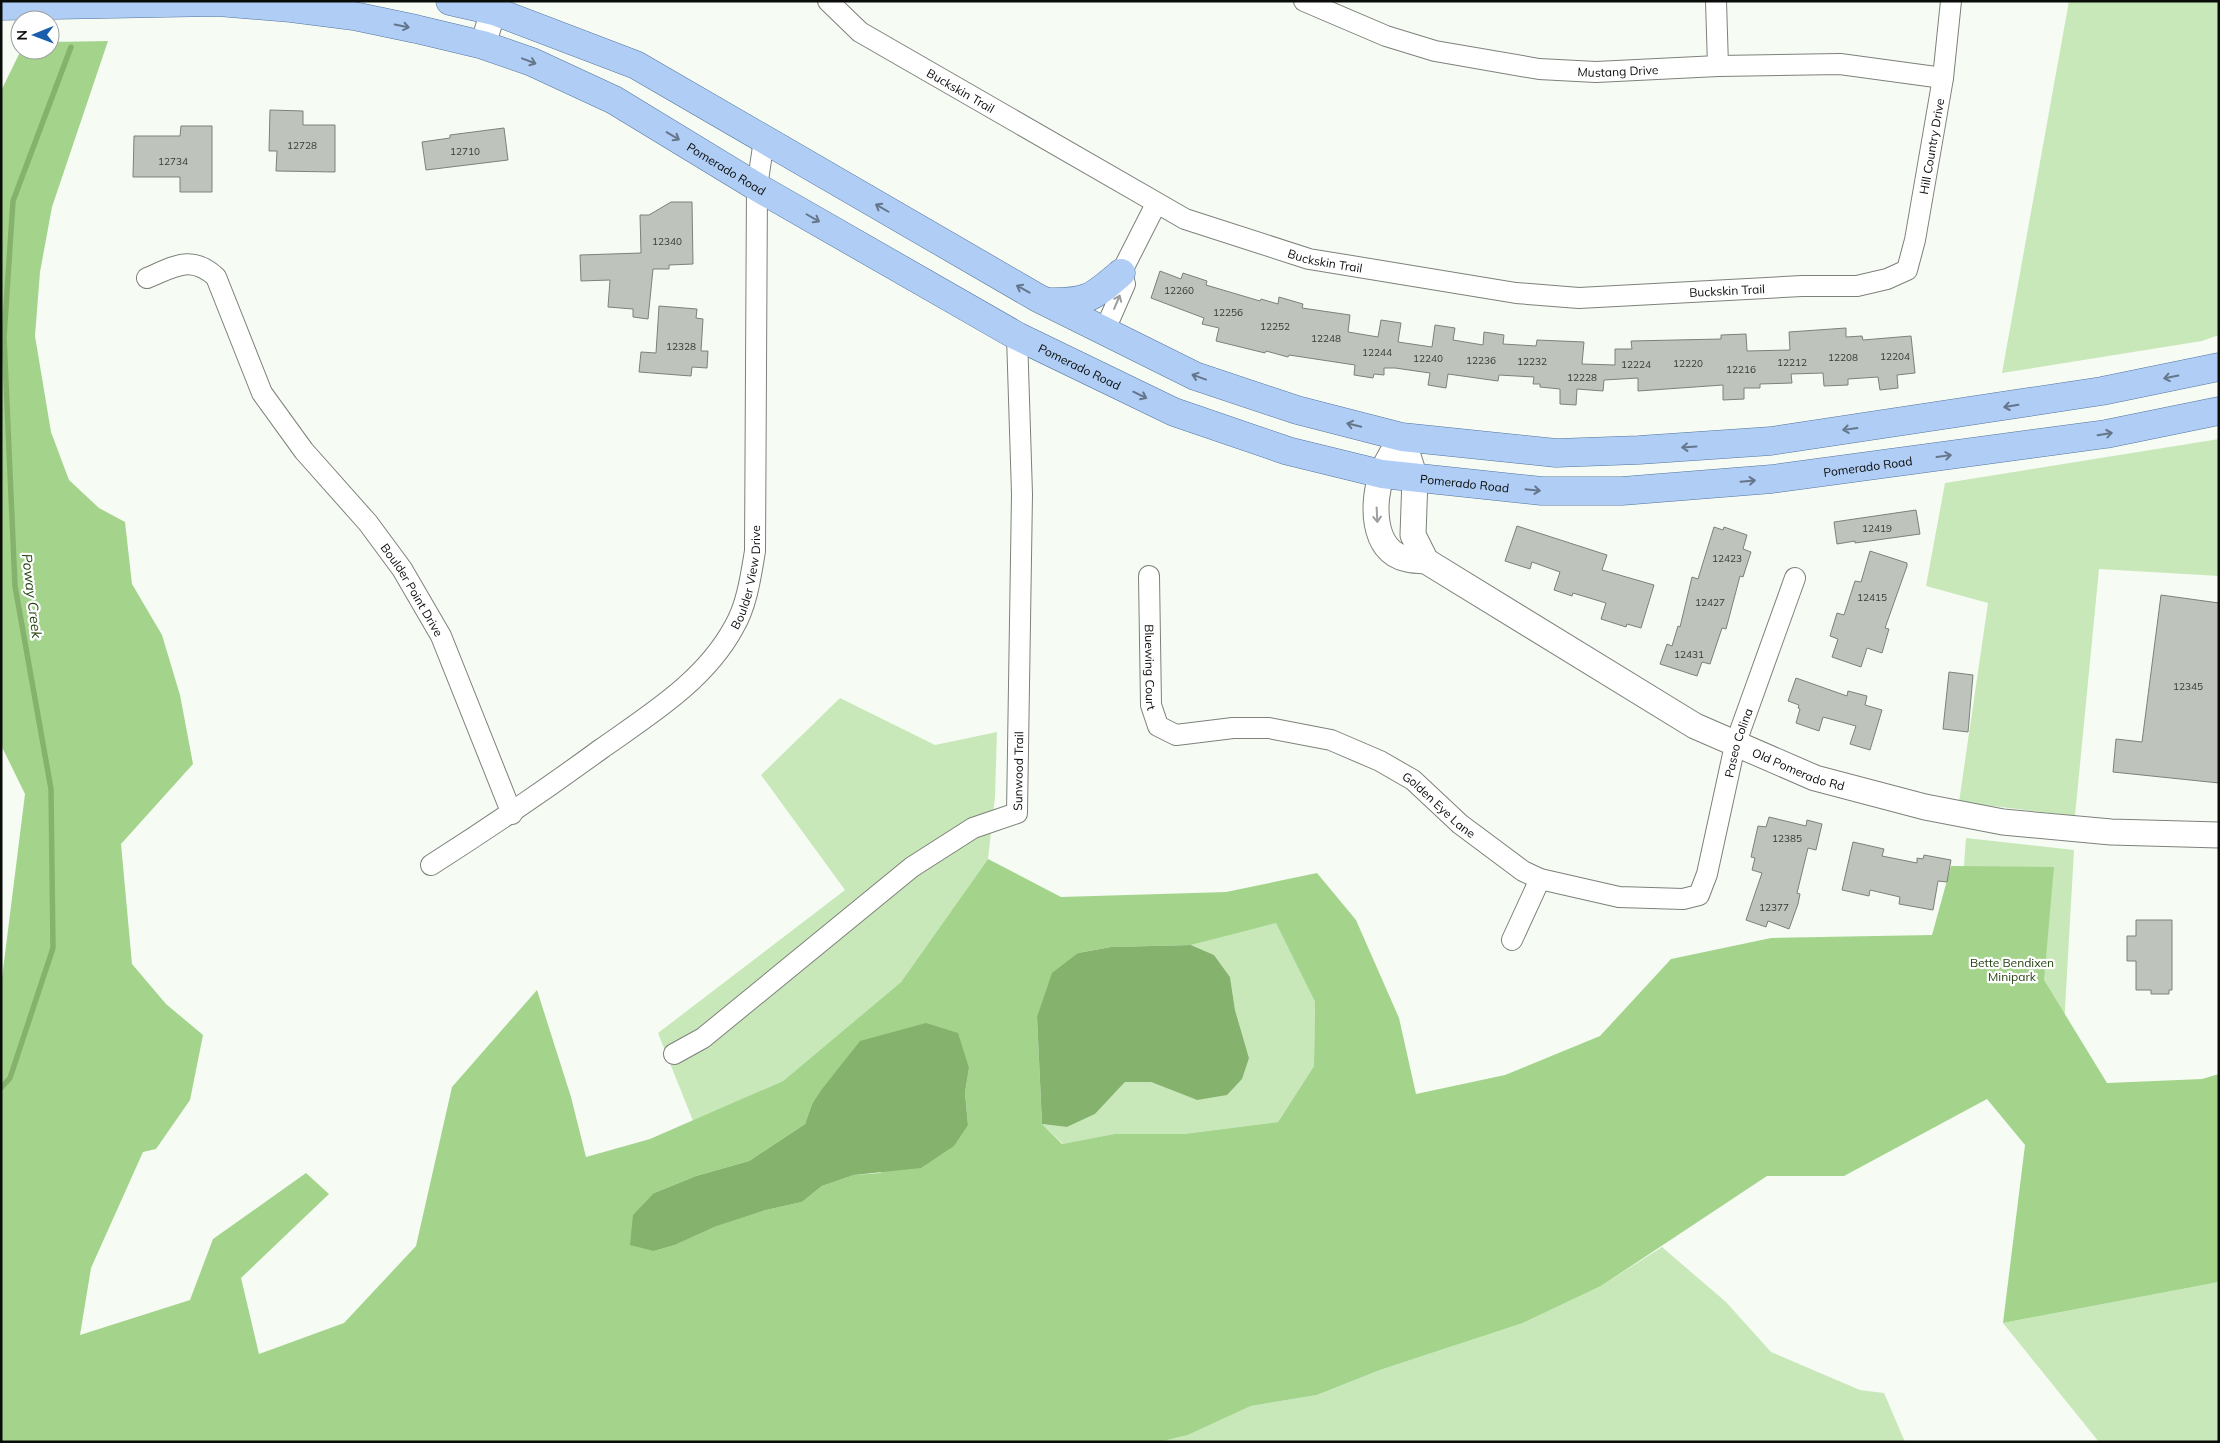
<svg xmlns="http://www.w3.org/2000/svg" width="2220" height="1443" font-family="Mulish,sans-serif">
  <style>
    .green { fill: #c9e8ba }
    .forest { fill: #a4d48c; fill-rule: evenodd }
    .water { fill: #85b36d }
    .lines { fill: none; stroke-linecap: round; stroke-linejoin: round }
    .stream { stroke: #85b36d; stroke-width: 5.5 }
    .building { fill: #bec3bc; stroke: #7c817a }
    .minor-casing { stroke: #7d817a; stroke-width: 22 }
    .tertiary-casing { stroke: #7d817a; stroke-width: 27 }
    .primary-casing { stroke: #53749e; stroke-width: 29 }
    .minor { stroke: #fff; stroke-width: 20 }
    .tertiary { stroke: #fff; stroke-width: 25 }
    .primary { stroke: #afcdf5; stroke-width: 28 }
    .oneway { stroke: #65768b }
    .oneway2 { stroke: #9d9e9d }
    .labels { text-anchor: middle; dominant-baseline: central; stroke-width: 4.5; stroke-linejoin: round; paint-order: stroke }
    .number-label { font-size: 10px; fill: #373a36 }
    .street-label { font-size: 12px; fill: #0a0c0a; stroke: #fff }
    .park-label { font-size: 12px; fill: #254312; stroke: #fff }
    .water-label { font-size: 14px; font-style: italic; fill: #264413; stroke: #fff }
  </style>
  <rect width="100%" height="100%" fill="#f6fcf4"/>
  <!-- green -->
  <g class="green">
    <polygon points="2069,1 2219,1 2219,335 2202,341 2002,373"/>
    <polygon points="2219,439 2219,576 2099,569 2075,816 1959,802 1988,603 1926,586 1945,483"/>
    <polygon points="840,698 935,745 997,732 995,797 988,859 901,982 783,1081 693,1121 658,1033 845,890 761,775"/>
    <polygon points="1966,838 2074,850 2063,1044 1953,1015"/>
    <polygon points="1276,922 1315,1002 1314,1066 1278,1122 1184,1134 1114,1134 1063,1144 1042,1124 1067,1127 1095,1114 1125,1082 1151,1082 1197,1100 1249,1058 1235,1010 1230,977 1214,955 1191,945"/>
    <polygon points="1662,1247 1726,1302 1771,1352 1860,1390 1884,1393 1905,1442 1160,1442 1188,1435 1251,1406 1317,1395 1380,1370 1523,1323 1601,1286"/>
    <polygon points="2219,1282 2219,1442 2099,1442 2003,1323"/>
  </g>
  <!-- forest -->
  <path class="forest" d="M108 41 52 207 40 272 35 336 51 432 69 480 99 508 125 522 132 584 162 635 180 695 193 764 121 844 132 964 166 1004 203 1035 190 1100 156 1149 143 1152 91 1268 80 1335 190 1300 213 1239 306 1173 329 1194 241 1278 259 1354 344 1323 416 1246 452 1087 537 990 571 1097 586 1157 650 1139 783 1081 901 982 988 859 1061 897 1226 892 1317 873 1356 920 1399 1018 1416 1094 1505 1075 1600 1036 1671 959 1771 938 1932 935 1951 866 2054 867 2044 980 2107 1083 2202 1079 2219 1074V1282L2003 1323 2025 1145 1987 1099 1844 1176H1767L1601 1286 1523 1323 1380 1370 1317 1395 1251 1406 1188 1435 1160 1442H1V986L25 794 1 745V91L21 50H50V42ZM1276 923 1315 1002 1314 1066 1278 1122 1184 1134H1114L1062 1144 1042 1124 1037 1017 1078 953 1111 947 1191 945ZM969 1068 965 1093 968 1125 880 1173 854 1175 822 1186 802 1202 766 1210 713 1227 675 1245 654 1251V1193L696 1176 749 1161 805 1124 812 1104 838 1071Z"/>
  <!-- water -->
  <g class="water">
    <polygon points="1191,945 1214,955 1230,977 1235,1010 1249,1058 1242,1079 1227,1095 1197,1100 1151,1082 1125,1082 1095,1114 1067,1127 1042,1124 1037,1017 1052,973 1078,953 1111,947"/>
    <polygon points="926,1023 958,1033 969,1068 965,1093 968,1125 954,1146 921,1168 854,1175 822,1186 802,1202 766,1210 714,1227 675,1245 654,1251 630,1245 633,1215 654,1193 696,1176 749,1161 805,1124 812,1104 822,1089 860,1041"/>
  </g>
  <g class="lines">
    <!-- stream -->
    <polyline class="stream" points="1,1088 10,1078 53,948 51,789 15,586 4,337 13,201 71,47"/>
  </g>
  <!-- building -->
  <g class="building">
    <polygon points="270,110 303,111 303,125 335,125 335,172 276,171 277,151 269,151"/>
    <polygon points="181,126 212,126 212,192 180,192 180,177 133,177 134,136 180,136"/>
    <polygon points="504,128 508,160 426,170 422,142 450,138 450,135"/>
    <polygon points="671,202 692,202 693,264 669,265 669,269 653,269 648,319 633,317 633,309 608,307 610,280 581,281 580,255 641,253 640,215 649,215"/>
    <polygon points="1160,271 1181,279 1183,273 1207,281 1206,285 1260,301 1261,299 1278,304 1279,297 1303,304 1302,308 1350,315 1348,332 1378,337 1381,320 1401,323 1398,342 1432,347 1435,325 1455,328 1453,340 1483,345 1484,332 1504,335 1503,344 1536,346 1537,340 1584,342 1582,364 1615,365 1615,349 1632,349 1631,341 1721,339 1721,335 1746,334 1747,351 1790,350 1789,332 1846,328 1846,337 1862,336 1863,340 1911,336 1915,373 1897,375 1898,388 1880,390 1878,377 1848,379 1848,385 1824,386 1823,373 1791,374 1792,383 1760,384 1760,388 1744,388 1744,399 1723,400 1723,385 1638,391 1638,378 1604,380 1603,391 1577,389 1576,405 1560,404 1560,389 1540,387 1540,384 1533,384 1534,377 1499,375 1498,381 1448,374 1446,388 1428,385 1430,373 1395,368 1384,368 1384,375 1374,374 1373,378 1354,375 1355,365 1289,355 1288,357 1266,351 1265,353 1216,341 1219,328 1202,324 1204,318 1151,298"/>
    <polygon points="659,306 697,309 696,318 703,319 701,351 708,351 707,368 692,367 691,376 639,372 641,352 656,353"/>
    <polygon points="1916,510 1920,534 1855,543 1855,541 1837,544 1834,522"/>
    <polygon points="1517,526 1607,555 1602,570 1654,585 1641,628 1627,624 1626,627 1601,619 1606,603 1573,593 1572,596 1554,590 1560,572 1532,562 1530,569 1505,561"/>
    <polygon points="1714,527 1723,530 1724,527 1747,535 1743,549 1751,552 1743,577 1740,576 1726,629 1722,628 1710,664 1702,662 1697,676 1660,664 1667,644 1672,646 1678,626 1680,627 1692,577 1698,579"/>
    <polygon points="1870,551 1907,563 1907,566 1885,628 1889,629 1882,653 1867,648 1861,667 1832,657 1838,639 1830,636 1837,613 1844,615 1855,581 1861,582"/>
    <polygon points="2161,595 2219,603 2219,783 2113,772 2116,739 2142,742"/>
    <polygon points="1949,672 1973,675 1968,732 1943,729"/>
    <polygon points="1796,678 1847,696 1848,691 1867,696 1865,705 1882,710 1870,750 1850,744 1856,726 1823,717 1819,731 1796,723 1800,709 1798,708 1799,705 1788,701"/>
    <polygon points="1769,817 1806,826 1807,820 1822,824 1816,850 1808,848 1797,893 1800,894 1798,904 1789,929 1768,921 1766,927 1746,920 1762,873 1752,870 1755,858 1751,857 1758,826 1766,827"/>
    <polygon points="1853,842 1884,849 1882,856 1917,863 1917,858 1923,859 1924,855 1951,860 1947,882 1938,881 1933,910 1899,904 1900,897 1870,890 1869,896 1842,890"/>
    <polygon points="2136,920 2172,920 2172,990 2169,990 2169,994 2151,994 2151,990 2136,990 2136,961 2127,961 2127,936 2136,936"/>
  </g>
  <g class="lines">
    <defs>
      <g id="minor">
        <path id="s1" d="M828 1 860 32 1185 219 1309 259 1516 293 1579 298 1802 286H1857L1887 279 1907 270 1915 240 1943 78 1951 1"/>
        <path id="s2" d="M1304 1 1386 36 1435 51 1539 69 1596 72 1718 66 1840 64 1943 78"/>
        <polyline points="1716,1 1718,66"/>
        <path id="s3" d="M147 278C174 267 191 254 216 277L262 393 304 451 368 523 402 569 441 636 512 814"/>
        <polyline points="1104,332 1125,284 1121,273 1156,204"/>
        <path id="s4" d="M1149 576 1151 705 1158 726 1176 735 1233 728H1269L1331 740 1380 761 1413 780 1460 824 1523 871 1540 879 1619 897 1683 899 1699 895 1707 874 1735 745 1795 578"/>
        <path id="s5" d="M431 865C489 828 545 790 601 749 649 715 705 681 734 627 747 605 751 575 755 551L757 187 764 140"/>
        <polyline points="1512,940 1540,879"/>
        <path id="s6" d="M674 1054 703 1038 912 867 973 828 1017 813 1022 494 1017 336"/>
      </g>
      <g id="tertiary">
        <polyline points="483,45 496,1"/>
        <path id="s7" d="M1402 437C1395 449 1386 461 1382 474 1372 501 1371 552 1407 559 1413 561 1420 560 1426 561L1695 726 1815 778 1925 807 2003 822 2111 832 2219 835"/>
        <polyline points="1402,437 1415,478 1413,535 1426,561"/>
      </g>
      <g id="primary">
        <polyline points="450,1 494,11 636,65 1038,298 1195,376 1297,410 1402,437 1556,453 1639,450 1771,441 2102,391 2219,367"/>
        <path id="s8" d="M1 6 218 2 291 8 354 16 416 29 483 45 532 62 614 100 757 187 1017 336 1174 412 1288 451 1382 474 1542 491H1622L1772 479 2106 434 2219 411"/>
        <path d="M1047 302C1087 303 1092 298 1121 273"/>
      </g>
    </defs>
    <!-- minor casing -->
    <use href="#minor" class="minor-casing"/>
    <!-- tertiary casing -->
    <use href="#tertiary" class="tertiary-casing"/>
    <!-- primary casing -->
    <use href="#primary" class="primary-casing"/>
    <!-- minor -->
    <use href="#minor" class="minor"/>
    <!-- tertiary -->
    <use href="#tertiary" class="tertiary"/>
    <!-- primary -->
    <use href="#primary" class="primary"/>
  </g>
  <!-- one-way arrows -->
  <defs><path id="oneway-shaft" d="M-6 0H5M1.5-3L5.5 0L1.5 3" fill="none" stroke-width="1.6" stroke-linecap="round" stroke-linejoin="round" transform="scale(1.25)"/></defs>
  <g class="oneway">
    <use href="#oneway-shaft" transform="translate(402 26) rotate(12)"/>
    <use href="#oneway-shaft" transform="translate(529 61) rotate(21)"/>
    <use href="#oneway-shaft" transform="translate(673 136) rotate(31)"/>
    <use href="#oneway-shaft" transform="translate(882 208) rotate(-150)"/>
    <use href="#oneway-shaft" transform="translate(813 218) rotate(30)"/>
    <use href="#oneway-shaft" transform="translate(1023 289) rotate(-151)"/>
    <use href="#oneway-shaft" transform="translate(1199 377) rotate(-160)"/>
    <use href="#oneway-shaft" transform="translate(2171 377) rotate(169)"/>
    <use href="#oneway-shaft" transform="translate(1140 395) rotate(26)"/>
    <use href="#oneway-shaft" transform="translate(2011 406) rotate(171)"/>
    <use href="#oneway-shaft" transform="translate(1354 425) rotate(-166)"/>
    <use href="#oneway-shaft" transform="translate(1850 429) rotate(172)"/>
    <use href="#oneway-shaft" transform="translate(2105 434) rotate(-9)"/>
    <use href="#oneway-shaft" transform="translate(1689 447) rotate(176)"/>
    <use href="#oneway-shaft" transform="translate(1944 456) rotate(-8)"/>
    <use href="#oneway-shaft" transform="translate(1748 481) rotate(-5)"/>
    <use href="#oneway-shaft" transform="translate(1533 490) rotate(6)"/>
  </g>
  <g class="oneway2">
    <use href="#oneway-shaft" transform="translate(1117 302) rotate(-67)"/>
    <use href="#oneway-shaft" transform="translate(1377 515) rotate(87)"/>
  </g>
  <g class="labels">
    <!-- number labels -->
    <g class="number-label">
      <text x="302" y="145">12728</text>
      <text x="465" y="151">12710</text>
      <text x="173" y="161">12734</text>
      <text x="667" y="241">12340</text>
      <text x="1179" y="290">12260</text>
      <text x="1228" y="312">12256</text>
      <text x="1275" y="326">12252</text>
      <text x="1326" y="338">12248</text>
      <text x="681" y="346">12328</text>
      <text x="1377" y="352">12244</text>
      <text x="1895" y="356">12204</text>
      <text x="1843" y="357">12208</text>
      <text x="1428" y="358">12240</text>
      <text x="1481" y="360">12236</text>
      <text x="1532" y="361">12232</text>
      <text x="1792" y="362">12212</text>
      <text x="1688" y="363">12220</text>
      <text x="1636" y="364">12224</text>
      <text x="1741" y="369">12216</text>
      <text x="1582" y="377">12228</text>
      <text x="1877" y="528">12419</text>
      <text x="1727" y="558">12423</text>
      <text x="1872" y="597">12415</text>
      <text x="1710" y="602">12427</text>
      <text x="1689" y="654">12431</text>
      <text x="2188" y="686">12345</text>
      <text x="1787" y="838">12385</text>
      <text x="1774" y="907">12377</text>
    </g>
    <!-- street labels -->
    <g class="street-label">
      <text stroke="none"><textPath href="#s2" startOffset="325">Mustang Drive</textPath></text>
      <text stroke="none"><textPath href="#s1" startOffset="161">Buckskin Trail</textPath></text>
      <text stroke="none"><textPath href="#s1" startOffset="1280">Hill Country Drive</textPath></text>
      <text stroke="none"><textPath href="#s8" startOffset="760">Pomerado Road</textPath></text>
      <text stroke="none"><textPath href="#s1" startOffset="566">Buckskin Trail</textPath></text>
      <text stroke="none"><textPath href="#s1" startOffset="971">Buckskin Trail</textPath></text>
      <text stroke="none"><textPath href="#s8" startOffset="1165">Pomerado Road</textPath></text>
      <text stroke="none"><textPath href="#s8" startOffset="1975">Pomerado Road</textPath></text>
      <text stroke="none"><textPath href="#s8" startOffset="1570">Pomerado Road</textPath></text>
      <text stroke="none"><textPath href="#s5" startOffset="440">Boulder View Drive</textPath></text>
      <text stroke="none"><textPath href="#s3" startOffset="448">Boulder Point Drive</textPath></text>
      <text stroke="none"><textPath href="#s4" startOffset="91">Bluewing Court</textPath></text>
      <text stroke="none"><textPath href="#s4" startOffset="900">Paseo Colina</textPath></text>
      <text stroke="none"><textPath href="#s7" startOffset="589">Old Pomerado Rd</textPath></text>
      <text stroke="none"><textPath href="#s6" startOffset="464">Sunwood Trail</textPath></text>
      <text stroke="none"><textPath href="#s4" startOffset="455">Golden Eye Lane</textPath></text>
    </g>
    <!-- park labels -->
    <g class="park-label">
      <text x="2012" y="962">Bette Bendixen<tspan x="2012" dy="14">Minipark</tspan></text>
    </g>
    <!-- water labels -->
    <g class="water-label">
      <text transform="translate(32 596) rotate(83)">Poway Creek</text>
    </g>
  </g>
  <!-- border -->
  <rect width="2220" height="1443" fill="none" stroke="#0a0c0a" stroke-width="5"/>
  <!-- north arrow -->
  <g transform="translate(35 35) rotate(269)"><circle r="24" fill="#ffffff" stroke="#9d9e9d"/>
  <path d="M0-4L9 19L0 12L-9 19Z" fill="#1a5dad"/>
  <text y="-8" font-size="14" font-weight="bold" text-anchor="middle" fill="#0a0c0a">N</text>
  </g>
</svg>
